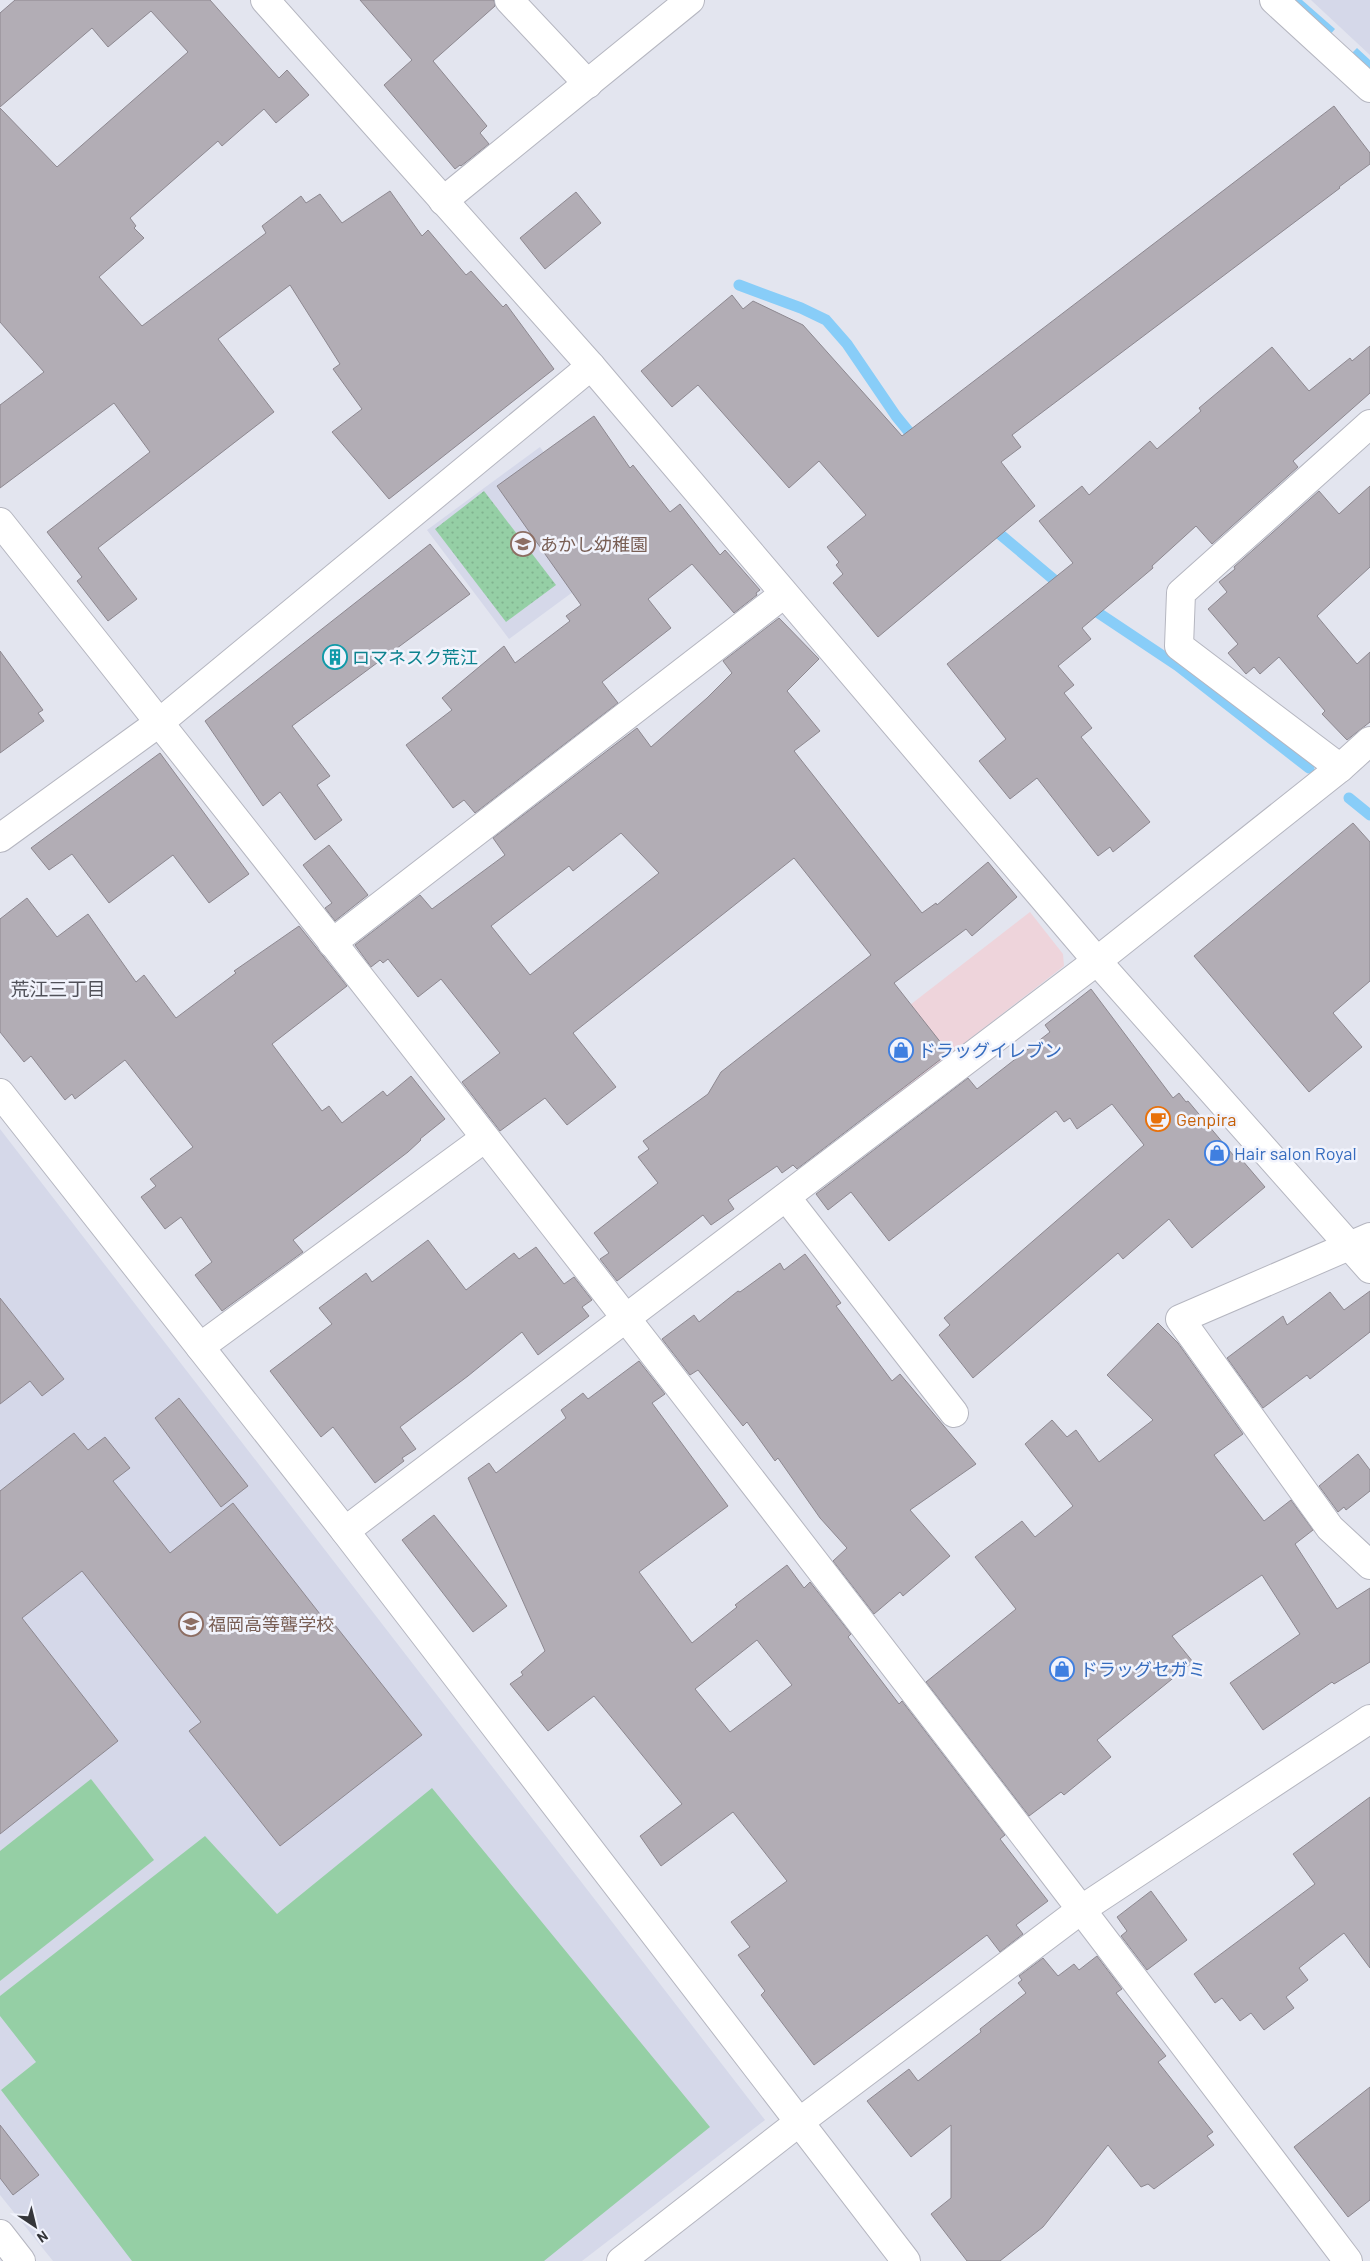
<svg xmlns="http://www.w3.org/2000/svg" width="1370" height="2261" font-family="Barlow,'Noto Sans JP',sans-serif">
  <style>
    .commercial { fill: #eed4db }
    .built { fill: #d5d8e9 }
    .park { fill: url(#park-dots) }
    .pitch { fill: #95cfa5 }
    .water { fill: #88cdf8 }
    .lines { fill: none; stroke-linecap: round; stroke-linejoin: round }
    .stream { stroke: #88cdf8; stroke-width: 11 }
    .building { fill: #b2adb5; stroke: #8d8890; fill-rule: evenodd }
    .minor-casing { stroke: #b5b6c0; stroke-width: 30 }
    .tertiary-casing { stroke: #b5b6c0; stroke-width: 30 }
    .minor { stroke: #fff; stroke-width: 28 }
    .tertiary { stroke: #fff; stroke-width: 28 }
    .labels { text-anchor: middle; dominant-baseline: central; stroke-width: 5; stroke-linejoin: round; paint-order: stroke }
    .education-label { font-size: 18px; fill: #785e54; stroke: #f1f3fc; text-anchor: start }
    .culture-label { font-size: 18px; fill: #0d838f; stroke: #f1f3fc; text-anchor: start }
    .shop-label { font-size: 18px; fill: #366cbe; stroke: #f1f3fc; text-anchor: start }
    .food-label { font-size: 18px; fill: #c56008; stroke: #f1f3fc; text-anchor: start }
    .neighbourhood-label { font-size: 19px; fill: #505159; stroke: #f1f3fc }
  </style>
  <defs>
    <pattern id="park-dots" width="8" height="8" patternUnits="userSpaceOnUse" patternTransform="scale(1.25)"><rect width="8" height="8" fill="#95cfa5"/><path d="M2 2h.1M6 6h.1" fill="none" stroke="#81b28f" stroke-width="1.8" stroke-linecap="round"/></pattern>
  </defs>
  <rect width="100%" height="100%" fill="#e3e5ef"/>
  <!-- commercial -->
  <polygon class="commercial" points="1030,912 1063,954 1064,966 887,1103 848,1053"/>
  <!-- built -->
  <g class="built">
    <polygon points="1311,0 1370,0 1370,55"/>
    <polygon points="540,447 619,558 509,639 427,530"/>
    <polygon points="0,1129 765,2120 582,2261 53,2261 0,2195"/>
  </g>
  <!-- park -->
  <polygon class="park" points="484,491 556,585 506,622 435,529"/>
  <!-- pitch -->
  <g class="pitch">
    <polygon points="91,1779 154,1860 0,1981 0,1851"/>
    <polygon points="432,1788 710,2127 544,2261 132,2261 1,2090 36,2062 0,2016 0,1996 205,1836 277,1914"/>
  </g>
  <!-- water -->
  <g class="water">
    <polygon points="1286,0 1302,0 1335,29 1328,37"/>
    <polygon points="1357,48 1370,60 1370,74 1350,55"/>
  </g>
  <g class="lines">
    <!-- stream -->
    <g class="stream">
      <polyline points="739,285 801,308 826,320 847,344 896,416 918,443"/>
      <polyline points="989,525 1065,589"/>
      <polyline points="1088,606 1178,666 1309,768"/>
      <polyline points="1349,798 1370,815"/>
    </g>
  </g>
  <!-- building -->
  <g class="building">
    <polygon points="15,0 210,0 279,78 287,70 309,95 276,123 264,109 222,146 218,141 130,218 136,226 134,228 144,238 99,277 142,326 266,233 262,226 301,196 306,203 320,194 342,223 390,191 422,236 428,230 466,275 471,271 503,307 506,304 554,369 389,499 332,432 362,409 333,369 340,364 290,285 218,339 274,412 98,548 137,599 108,621 77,581 82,577 47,532 150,452 114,403 0,488 0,405 44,372 0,322 0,108 57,167 188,52 151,11 108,47 92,28 0,107 0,13"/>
    <polygon points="360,0 494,0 495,6 433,61 487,126 480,133 489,144 461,166 460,165 455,169 384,85 412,60"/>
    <polygon points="1334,106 1370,153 1370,164 1339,187 1340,188 1012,435 1021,447 1001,462 1035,506 878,637 833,583 843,574 836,565 839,562 827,547 866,515 819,461 789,488 698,385 672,407 641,371 732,295 743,309 753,301 803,325 902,436"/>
    <polygon points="576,192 601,223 545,269 520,238"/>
    <polygon points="1370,346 1370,393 1293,461 1298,467 1212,544 1196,526 1152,566 1153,568 1082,628 1091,639 1058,666 1074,685 1064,693 1092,728 1081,737 1150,822 1113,852 1110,847 1098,856 1037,778 1010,799 979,761 1006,739 947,664 1073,563 1039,521 1082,486 1089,495 1150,441 1157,449 1201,411 1199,408 1272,347 1309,391 1350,358 1352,361"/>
    <polygon points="594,416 630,468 633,465 670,512 680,504 720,555 725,550 760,590 756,593 757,595 734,613 692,564 648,599 671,628 602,682 618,703 475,813 464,800 453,808 406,745 452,710 442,698 504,646 515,663 570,621 566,616 581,605 497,486"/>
    <polygon points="1370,486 1370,567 1317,616 1357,664 1370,652 1370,722 1347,740 1322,714 1325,711 1279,657 1260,674 1254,667 1246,674 1228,653 1238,644 1208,609 1227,592 1219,582 1235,569 1234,567 1319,491 1339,514"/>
    <polygon points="430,544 470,594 292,726 330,776 317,785 342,820 315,840 280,792 263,806 205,721"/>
    <path d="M779 618 819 659 787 691 820 731 794 751 922 913 936 903 937 905 988 862 1017 897 972 936 966 929 894 983 949 1053 797 1169 793 1165 782 1173 777 1166 728 1200 734 1209 711 1225 703 1215 617 1281 600 1259 609 1253 594 1233 658 1183 638 1157 649 1149 643 1141 708 1094 721 1072 871 955 794 858 573 1033 616 1087 567 1125 545 1098 500 1131 462 1082 500 1053 441 979 418 997 388 959 383 963 380 960 371 967 355 945 420 895 432 909 505 855 493 838 637 728 651 747 707 698 732 673 723 661ZM621 833 659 873 530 975 491 926 569 866 573 871Z"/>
    <polygon points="0,651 43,710 38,713 44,721 0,753"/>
    <polygon points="160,753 249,874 209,903 173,855 109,903 72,854 49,870 31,848"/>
    <polygon points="1353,823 1370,842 1370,981 1333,1013 1362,1047 1309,1092 1194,956"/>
    <polygon points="329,845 368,895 335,921 325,908 332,903 303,865"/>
    <polygon points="27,898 57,937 88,914 136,982 144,975 176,1018 236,973 234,971 299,926 347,986 272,1044 322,1111 329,1106 342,1123 383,1091 387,1096 411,1076 445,1119 420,1139 421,1140 408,1152 293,1240 303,1252 222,1311 195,1275 212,1262 181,1217 165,1229 141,1197 156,1186 150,1179 193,1147 125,1060 75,1099 72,1094 65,1100 31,1056 24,1062 0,1032 0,919"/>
    <polygon points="1091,989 1173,1098 1179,1093 1186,1102 1188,1101 1239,1162 1242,1160 1265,1187 1192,1248 1169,1219 1123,1259 1118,1253 973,1378 939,1335 950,1325 944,1318 1144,1145 1112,1104 1077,1129 1070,1118 1064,1122 1056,1111 889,1241 851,1192 828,1210 816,1194 968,1078 977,1089 1050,1032 1045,1025"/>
    <polygon points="428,1240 466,1290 514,1253 519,1259 536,1247 564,1284 574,1277 592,1300 582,1307 589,1316 538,1355 522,1332 468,1376 400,1427 416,1449 402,1458 404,1461 375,1483 333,1427 321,1437 270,1371 332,1324 319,1308 366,1273 372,1282"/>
    <polygon points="805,1254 841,1303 836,1306 892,1381 900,1374 976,1464 910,1510 950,1556 903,1596 900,1592 874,1614 833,1561 847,1548 820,1518 778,1458 775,1461 747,1422 743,1426 698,1370 690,1375 662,1339 694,1315 699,1322 738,1291 740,1292 780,1263 784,1270"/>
    <polygon points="1370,1291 1370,1332 1310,1379 1307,1375 1263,1408 1227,1358 1283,1316 1287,1325 1330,1292 1344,1310"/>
    <polygon points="0,1298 64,1379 42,1396 30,1381 0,1404"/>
    <polygon points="1158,1323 1178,1343 1243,1434 1214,1455 1264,1521 1291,1500 1313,1530 1295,1544 1337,1609 1370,1588 1370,1662 1334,1684 1332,1682 1263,1730 1230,1683 1300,1634 1262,1575 1172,1636 1193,1662 1097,1740 1111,1757 1064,1795 1061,1792 1029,1816 926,1682 1016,1609 975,1557 1022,1521 1035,1537 1073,1506 1025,1444 1052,1420 1067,1437 1076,1430 1099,1462 1153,1420 1107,1375"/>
    <path d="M639 1361 665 1394 652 1403 728 1506 639 1572 692 1643 737 1607 735 1605 787 1565 804 1588 810 1582 851 1634 848 1637 899 1704 902 1701 1005 1835 1000 1839 1048 1901 1016 1925 1023 1934 1000 1952 987 1935 814 2065 761 1995 765 1991 738 1955 750 1947 731 1922 787 1881 733 1812 661 1866 640 1836 682 1804 594 1696 548 1731 510 1684 523 1675 521 1672 545 1651 468 1478 489 1463 496 1473 566 1418 561 1410 583 1393 588 1399ZM757 1640 792 1685 730 1732 695 1689Z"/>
    <polygon points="179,1398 248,1486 221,1507 155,1418"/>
    <polygon points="74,1433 88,1450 105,1437 130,1468 113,1481 170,1553 233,1503 327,1623 331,1620 422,1735 280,1846 189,1731 201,1722 82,1571 22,1618 118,1741 0,1834 0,1491"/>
    <polygon points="1358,1454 1370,1470 1370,1491 1346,1510 1344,1507 1338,1512 1319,1486"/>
    <polygon points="434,1515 507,1606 473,1632 402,1540"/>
    <polygon points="1370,1797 1370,1968 1344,1933 1299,1968 1308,1980 1286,1997 1294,2008 1264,2030 1251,2013 1240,2021 1222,1998 1215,2003 1194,1974 1315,1884 1293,1854"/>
    <polygon points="1151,1891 1187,1940 1147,1970 1121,1936 1127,1931 1117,1917"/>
    <polygon points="1097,1956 1122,1989 1116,1993 1166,2056 1158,2062 1213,2132 1207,2136 1214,2145 1154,2189 1148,2184 1141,2187 1108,2145 1043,2227 1000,2261 967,2261 931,2214 951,2198 951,2125 911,2157 867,2101 909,2069 918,2081 981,2032 980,2029 1026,1993 1018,1983 1022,1980 1019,1976 1043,1958 1058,1976 1074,1964 1079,1970"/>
    <polygon points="1370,2087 1370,2200 1348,2217 1294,2147"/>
    <polygon points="0,2125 39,2175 13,2195 0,2178"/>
  </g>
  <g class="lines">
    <defs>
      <g id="minor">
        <polyline points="509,0 588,84"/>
        <polyline points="1274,0 1370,88"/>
        <polyline points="443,201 690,0"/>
        <path d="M0 522C457 1096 906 1676 1348 2261"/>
        <polyline points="1340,768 1179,646 1181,593 1370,424"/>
        <polyline points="0,838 160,722 591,366"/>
        <polyline points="332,943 784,594"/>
        <polyline points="786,1197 954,1413"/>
        <polyline points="1370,1237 1180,1319 1330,1528 1370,1565"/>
        <polyline points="200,1347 485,1138"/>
        <polyline points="345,1531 1097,961 1340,768 1370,741"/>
        <polyline points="0,2234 21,2261"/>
        <polyline points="621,2261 798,2123 1082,1909 1370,1719"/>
      </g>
      <g id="tertiary">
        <polyline points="265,0 591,366 1097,961 1370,1269"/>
        <polyline points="0,1093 345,1531 906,2261"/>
      </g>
    </defs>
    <!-- minor casing -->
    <use href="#minor" class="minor-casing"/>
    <!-- tertiary casing -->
    <use href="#tertiary" class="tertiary-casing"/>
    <!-- minor -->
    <use href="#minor" class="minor"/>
    <!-- tertiary -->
    <use href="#tertiary" class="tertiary"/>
  </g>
  <!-- icons -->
  <defs>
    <symbol id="school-ring" viewBox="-11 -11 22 22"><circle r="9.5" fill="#f1f3fc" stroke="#8d6e63" stroke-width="1.5"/><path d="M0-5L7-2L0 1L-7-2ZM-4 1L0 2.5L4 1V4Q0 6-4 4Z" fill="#8d6e63"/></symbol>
    <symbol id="building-ring" viewBox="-11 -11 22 22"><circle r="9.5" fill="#f1f3fc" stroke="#0f9aa8" stroke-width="1.5"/><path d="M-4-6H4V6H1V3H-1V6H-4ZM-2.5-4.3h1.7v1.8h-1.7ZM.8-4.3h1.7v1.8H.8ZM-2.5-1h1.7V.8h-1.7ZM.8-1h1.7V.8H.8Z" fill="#0f9aa8"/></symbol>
    <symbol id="shop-ring" viewBox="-11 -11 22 22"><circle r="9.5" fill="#f1f3fc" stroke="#3f7fe0" stroke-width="1.5"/><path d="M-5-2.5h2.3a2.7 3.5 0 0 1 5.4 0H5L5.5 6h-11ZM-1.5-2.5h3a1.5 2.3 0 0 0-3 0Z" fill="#3f7fe0"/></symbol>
    <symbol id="cafe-ring" viewBox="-11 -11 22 22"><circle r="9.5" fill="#f1f3fc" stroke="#e8710a" stroke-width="1.5"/><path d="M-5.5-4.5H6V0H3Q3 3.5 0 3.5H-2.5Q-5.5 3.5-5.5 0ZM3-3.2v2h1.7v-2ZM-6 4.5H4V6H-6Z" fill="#e8710a"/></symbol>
  </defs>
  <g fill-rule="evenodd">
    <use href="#school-ring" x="509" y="530" width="28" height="28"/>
    <use href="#building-ring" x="321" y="643" width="28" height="28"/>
    <use href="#shop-ring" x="887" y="1036" width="28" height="28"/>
    <use href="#cafe-ring" x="1144" y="1105" width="28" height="28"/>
    <use href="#shop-ring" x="1203" y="1139" width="28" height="28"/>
    <use href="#school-ring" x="177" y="1610" width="28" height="28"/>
    <use href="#shop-ring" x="1048" y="1655" width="28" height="28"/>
  </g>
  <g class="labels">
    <!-- education labels -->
    <g class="education-label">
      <text x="540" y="544">あかし幼稚園</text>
      <text x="208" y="1624">福岡高等聾学校</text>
    </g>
    <!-- culture labels -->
    <g class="culture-label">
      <text x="352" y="657">ロマネスク荒江</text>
    </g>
    <!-- shop labels -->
    <g class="shop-label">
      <text x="918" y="1050">ドラッグイレブン</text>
      <text x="1234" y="1153">Hair salon Royal</text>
      <text x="1080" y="1669">ドラッグセガミ</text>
    </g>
    <!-- food labels -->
    <g class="food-label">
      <text x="1176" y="1119">Genpira</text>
    </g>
    <!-- neighbourhood labels -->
    <g class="neighbourhood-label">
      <text x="58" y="988">荒江三丁目</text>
    </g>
  </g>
  <!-- north arrow -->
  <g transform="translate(35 2226) rotate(145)" stroke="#f1f3fc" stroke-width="4" paint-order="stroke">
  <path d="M0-4L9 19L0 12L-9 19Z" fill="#35363a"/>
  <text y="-8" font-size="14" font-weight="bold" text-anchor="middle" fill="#35363a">N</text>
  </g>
</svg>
